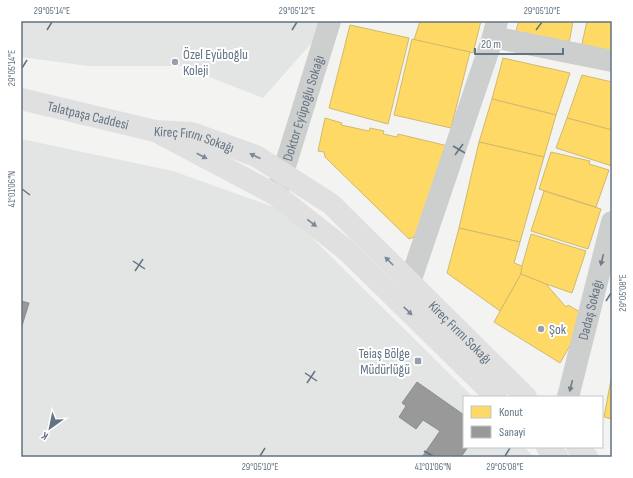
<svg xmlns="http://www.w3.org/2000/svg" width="633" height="478" font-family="'Sofia Sans Condensed',sans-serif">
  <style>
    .built { fill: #e3e5e4 }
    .homes { fill: #ffd966; stroke: #d0ba6f }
    .industry { fill: #999; stroke: #888e92 }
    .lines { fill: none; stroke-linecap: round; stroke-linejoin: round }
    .street { stroke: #cdcece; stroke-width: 22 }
    .secondary { stroke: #e0e0e1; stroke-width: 22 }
    .oneway { fill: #7b8996 }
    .oneway2 { fill: #6d7c8a }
    .ticks { fill: none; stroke: #627383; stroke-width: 1.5 }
    .poi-dot { fill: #95a0aa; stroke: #fff; stroke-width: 1.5 }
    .labels { text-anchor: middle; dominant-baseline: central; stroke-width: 4; stroke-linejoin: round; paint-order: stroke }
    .poi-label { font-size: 14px; fill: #627383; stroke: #fff; text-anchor: start }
    .street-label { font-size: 14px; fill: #627383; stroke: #fff }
    .neatline { fill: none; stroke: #627383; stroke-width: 1.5 }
    .ticks-label { font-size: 10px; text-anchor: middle; fill: #627383 }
  </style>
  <rect width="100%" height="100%" fill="#f3f4f1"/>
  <!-- built -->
  <g class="built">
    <polygon points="21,21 322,21 316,38 263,98 181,66 88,66 21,57"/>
    <polygon points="21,139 173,171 285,211 473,397 464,397 464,447 524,447 534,457 21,457"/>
  </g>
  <!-- homes -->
  <g class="homes">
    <polygon points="420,21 481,21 473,53 414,40"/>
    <polygon points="519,21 573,21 568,49 514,37"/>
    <polygon points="587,21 612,21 612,60 580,53"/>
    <polygon points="350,25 409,38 388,124 329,108"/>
    <polygon points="412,39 470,52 451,128 394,115"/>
    <polygon points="503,58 570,73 556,115 492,99"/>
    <polygon points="582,75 612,82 612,130 567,118"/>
    <polygon points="492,99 556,115 544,157 479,142"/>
    <polygon points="325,118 342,123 341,125 369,131 370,128 384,131 383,134 397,137 398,134 448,146 424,233 409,239 325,157 324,152 318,151"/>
    <polygon points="567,118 612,130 612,166 556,148"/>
    <polygon points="479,142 544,157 520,242 459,228"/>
    <polygon points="551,152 590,161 589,164 609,170 596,207 539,189"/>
    <polygon points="544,191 601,209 588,249 531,231"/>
    <polygon points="459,228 520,242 514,263 522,266 521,274 500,311 447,273"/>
    <polygon points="531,234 586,251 572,293 546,284 521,274 522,266"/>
    <polygon points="521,274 546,284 566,307 568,305 587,316 560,363 494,322"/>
    <polygon points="612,374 612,419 604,417"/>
  </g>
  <!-- industry -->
  <g class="industry">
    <polygon points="21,301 29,303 21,329"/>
    <polygon points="417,382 464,415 464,447 468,447 461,457 422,457 440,431 423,420 416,429 399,417 406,406 402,403"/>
  </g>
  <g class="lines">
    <!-- street -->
    <g class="street">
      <polyline points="493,37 612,61"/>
      <path id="s1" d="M277 192 330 21"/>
      <polyline points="410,282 493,37 497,21"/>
      <path id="s2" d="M568 397 612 222"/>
    </g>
    <!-- secondary -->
    <g class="secondary">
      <path id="s3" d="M21 99 155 131 192 133 256 156 331 204 526 397"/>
      <polyline points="161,134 276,195 346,250 496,397"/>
      <polyline points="547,447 557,457"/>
      <polyline points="577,447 587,457"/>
    </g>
  </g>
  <!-- one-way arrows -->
  <defs><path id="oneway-solid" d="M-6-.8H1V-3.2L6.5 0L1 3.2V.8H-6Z"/></defs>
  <g class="oneway">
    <use href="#oneway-solid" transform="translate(202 156) rotate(28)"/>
    <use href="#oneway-solid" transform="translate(255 156) rotate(-155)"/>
    <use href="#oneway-solid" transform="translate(312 223) rotate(38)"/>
    <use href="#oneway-solid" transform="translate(389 261) rotate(-135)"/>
    <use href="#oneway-solid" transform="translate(408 311) rotate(44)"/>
  </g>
  <g class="oneway2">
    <use href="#oneway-solid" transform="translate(602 260) rotate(104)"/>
    <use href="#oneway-solid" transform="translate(571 386) rotate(104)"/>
  </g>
  <!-- ticks -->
  <path class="ticks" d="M47 30 52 22M292 30 297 22M536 30 542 22M22 68 27 60M453 146 465 153M455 155 463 144M22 189 30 195M133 261 145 269M135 271 143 259M606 301 611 293M305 373 317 381M307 383 315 371M424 451 433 456M260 456 265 448M505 456 510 448"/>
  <!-- markers -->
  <g class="poi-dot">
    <circle cx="175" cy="62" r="4"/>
    <circle cx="541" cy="329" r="4"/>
    <rect x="414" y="357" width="8" height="8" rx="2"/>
  </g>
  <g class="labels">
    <!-- poi labels -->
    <g class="poi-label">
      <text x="183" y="54">Özel Eyüboğlu<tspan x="183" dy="16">Koleji</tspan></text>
      <text x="549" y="329">Şok</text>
      <text x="410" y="353" text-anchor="end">Teiaş Bölge<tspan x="410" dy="16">Müdürlüğü</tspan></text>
    </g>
    <!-- street labels -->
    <g class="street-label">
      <text stroke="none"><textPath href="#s1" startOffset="88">Doktor Eyüpoğlu Sokağı</textPath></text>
      <text stroke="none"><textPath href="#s3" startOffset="69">Talatpaşa Caddesi</textPath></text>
      <text stroke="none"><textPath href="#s3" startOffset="178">Kireç Fırını Sokağı</textPath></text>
      <text stroke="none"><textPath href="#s2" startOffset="90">Dadaş Sokağı</textPath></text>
      <text stroke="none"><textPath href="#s3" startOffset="514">Kireç Fırını Sokağı</textPath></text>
    </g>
  </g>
  <!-- border -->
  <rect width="633" height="478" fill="none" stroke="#ffffff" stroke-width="44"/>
  <!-- legend -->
  <rect x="463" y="396" width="140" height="52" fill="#ffffff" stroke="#c0c7cd"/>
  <rect x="471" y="406" width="20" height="12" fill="#ffd966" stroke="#c0c7cd"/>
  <text x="499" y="416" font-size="12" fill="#627383">Konut</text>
  <rect x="471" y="426" width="20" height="12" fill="#999999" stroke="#c0c7cd"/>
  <text x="499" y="436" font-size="12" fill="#627383">Sanayi</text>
  <!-- north arrow -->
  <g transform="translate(50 428) rotate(213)" stroke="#ffffff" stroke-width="3" paint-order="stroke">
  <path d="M0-3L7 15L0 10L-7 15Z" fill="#627383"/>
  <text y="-6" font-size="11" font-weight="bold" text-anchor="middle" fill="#627383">K</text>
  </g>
  <!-- scale -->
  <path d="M475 48v6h88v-6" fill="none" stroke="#627383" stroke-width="2"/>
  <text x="481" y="48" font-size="12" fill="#627383" stroke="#ffffff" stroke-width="3" paint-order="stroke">20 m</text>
  <rect x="22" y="22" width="589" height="434" class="neatline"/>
  <g class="ticks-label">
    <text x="52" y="14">29°05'14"E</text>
    <text x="297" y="14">29°05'12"E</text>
    <text x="542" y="14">29°05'10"E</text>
    <text transform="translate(11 68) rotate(-90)" y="4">29°05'14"E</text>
    <text transform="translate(11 189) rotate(-90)" y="4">41°01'06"N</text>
    <text transform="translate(622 293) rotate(-90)" y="4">29°05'08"E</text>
    <text x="260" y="470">29°05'10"E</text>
    <text x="433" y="470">41°01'06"N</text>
    <text x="505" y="470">29°05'08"E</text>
  </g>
</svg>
